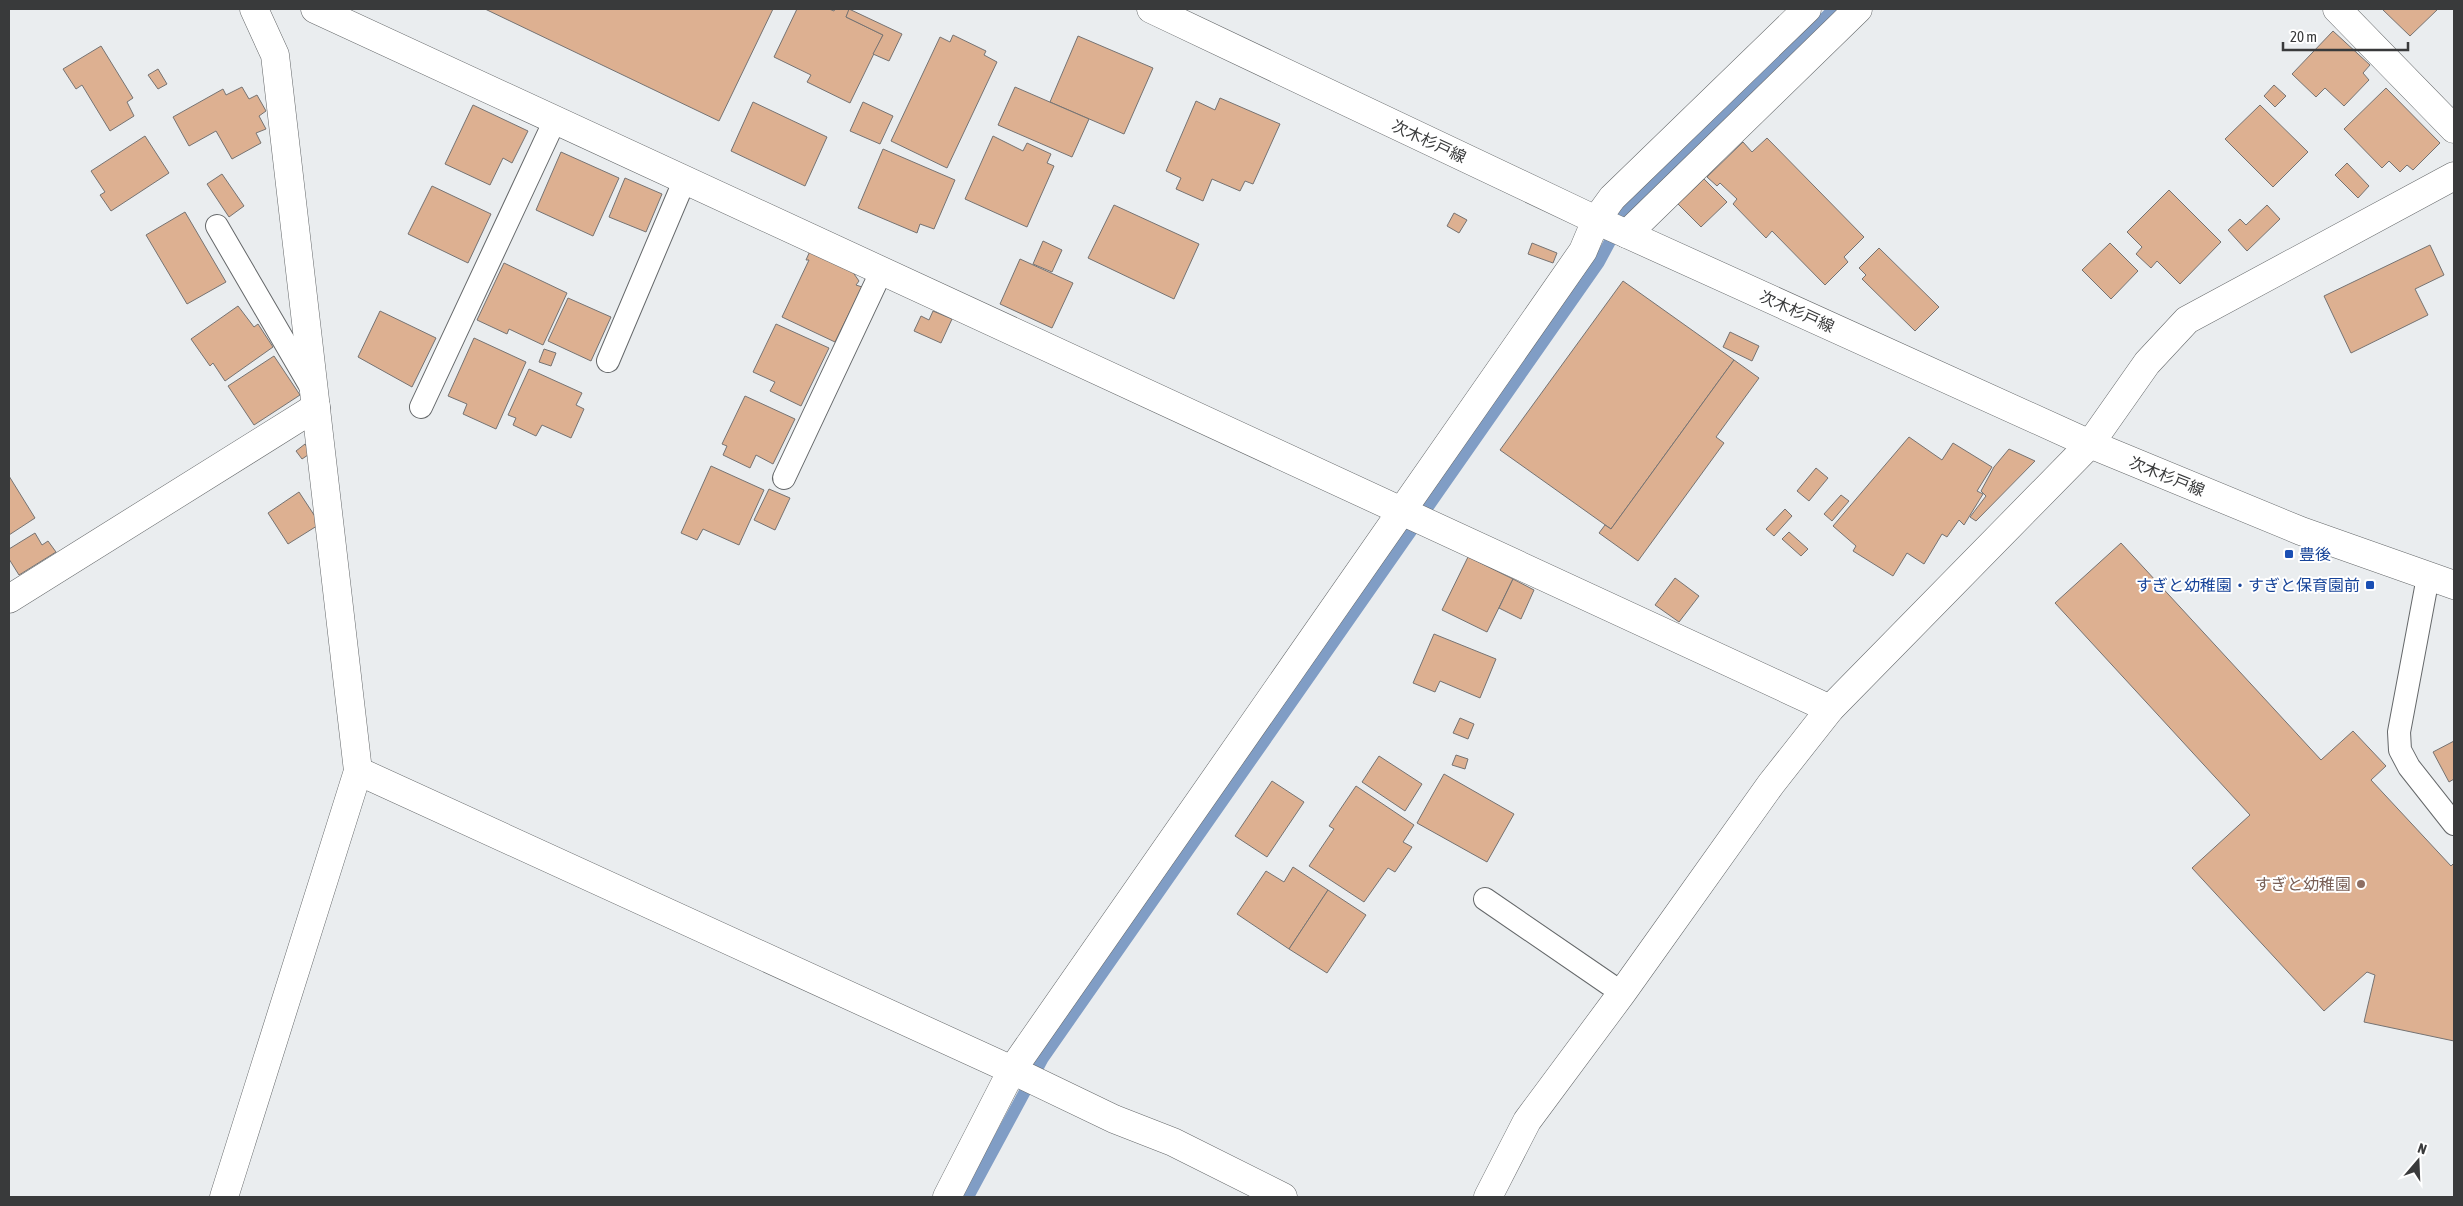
<svg xmlns="http://www.w3.org/2000/svg" width="2463" height="1206" font-family="'Asap Condensed','Noto Sans JP',sans-serif">
  <style>
    .lines { fill: none; stroke-linecap: round; stroke-linejoin: round }
    .stream { stroke: #809dc5; stroke-width: 12 }
    .building { fill: #ddb091; stroke: #767372 }
    .lane-casing { stroke: #65686a; stroke-width: 24 }
    .street-casing { stroke: #65686a; stroke-width: 29 }
    .secondary-casing { stroke: #65686a; stroke-width: 29 }
    .lane { stroke: #fff; stroke-width: 22 }
    .street { stroke: #fff; stroke-width: 28 }
    .secondary { stroke: #fff; stroke-width: 28 }
    .transit-dot { fill: #1a4fb4; stroke: #fff; stroke-width: 2 }
    .education-dot { fill: #8d6e63; stroke: #fff; stroke-width: 2 }
    .labels { text-anchor: middle; dominant-baseline: central; stroke-width: 4; stroke-linejoin: round; paint-order: stroke }
    .street-label { font-size: 16px; fill: #393a3b; stroke: #fff }
    .transit-label { font-size: 16px; fill: #164399; stroke: #fff; text-anchor: start }
    .education-label { font-size: 16px; fill: #785e54; stroke: #fff; text-anchor: end }
  </style>
  <rect width="100%" height="100%" fill="#eaedef"/>
  <g class="lines">
    <!-- stream -->
    <polyline class="stream" points="968,1197 1043,1058 1599,262 1630,204 1834,9"/>
  </g>
  <!-- building -->
  <g class="building">
    <polygon points="485,9 773,9 719,121"/>
    <polygon points="797,9 829,9 834,11 835,9 850,9 846,17 883,35 850,103 807,82 811,75 774,57"/>
    <polygon points="849,9 902,34 889,61 873,54 883,35 846,17"/>
    <polygon points="2382,9 2438,9 2410,36"/>
    <polygon points="2333,31 2370,65 2363,73 2369,80 2344,106 2325,88 2316,97 2292,74"/>
    <polygon points="953,35 986,51 984,55 997,62 947,168 891,141 940,37 950,42"/>
    <polygon points="1078,36 1153,68 1124,134 1050,102"/>
    <polygon points="101,46 133,98 127,102 134,116 110,131 82,85 76,89 63,69"/>
    <polygon points="158,69 167,84 158,89 148,75"/>
    <polygon points="2274,85 2286,96 2275,107 2264,96"/>
    <polygon points="242,87 249,99 257,95 266,111 259,116 266,129 256,133 261,143 232,159 216,131 189,146 173,117 223,89 226,95"/>
    <polygon points="1015,87 1089,119 1072,157 998,125"/>
    <polygon points="2386,88 2440,143 2413,170 2407,165 2400,172 2389,161 2382,168 2344,129"/>
    <polygon points="1220,98 1280,124 1253,184 1245,181 1240,191 1212,179 1203,201 1176,189 1181,178 1166,171 1196,101 1215,110"/>
    <polygon points="753,102 827,137 805,186 731,151"/>
    <polygon points="863,102 893,116 880,144 850,131"/>
    <polygon points="473,105 528,131 512,163 503,158 490,185 445,164"/>
    <polygon points="2260,105 2308,152 2273,187 2225,139"/>
    <polygon points="145,136 169,173 111,211 100,195 105,192 91,171"/>
    <polygon points="993,136 1023,151 1027,143 1051,154 1047,163 1054,166 1027,227 965,199"/>
    <polygon points="1767,138 1864,237 1844,257 1848,262 1825,285 1772,231 1766,238 1733,204 1737,199 1720,183 1717,186 1707,177 1743,142 1752,152"/>
    <polygon points="883,149 955,180 934,229 920,224 917,233 858,208"/>
    <polygon points="561,152 619,178 593,236 536,210"/>
    <polygon points="2347,163 2369,186 2358,198 2335,175"/>
    <polygon points="222,174 244,206 229,217 207,184"/>
    <polygon points="625,178 662,194 646,232 609,217"/>
    <polygon points="1704,179 1727,202 1701,227 1678,204"/>
    <polygon points="432,186 491,214 468,263 408,234"/>
    <polygon points="2169,190 2221,242 2180,284 2157,261 2151,268 2136,254 2142,247 2127,232"/>
    <polygon points="1114,205 1199,244 1174,299 1088,258"/>
    <polygon points="2267,205 2280,219 2247,251 2228,230 2240,219 2246,225"/>
    <polygon points="185,212 226,282 187,304 146,235"/>
    <polygon points="1454,213 1467,220 1459,233 1447,226"/>
    <polygon points="1043,241 1062,250 1052,272 1033,264"/>
    <polygon points="1532,243 1557,253 1553,263 1528,254"/>
    <polygon points="2110,243 2138,271 2111,299 2082,270"/>
    <polygon points="2430,245 2444,275 2415,289 2428,315 2351,353 2324,296"/>
    <polygon points="1879,248 1939,307 1915,331 1862,279 1866,275 1859,268"/>
    <polygon points="810,251 852,271 859,281 856,285 862,287 835,342 782,317 809,260 806,260"/>
    <polygon points="1020,259 1073,283 1052,328 1000,304"/>
    <polygon points="504,263 567,293 543,345 509,329 507,334 477,320"/>
    <polygon points="1623,281 1734,360 1611,529 1500,450"/>
    <polygon points="568,298 611,317 591,361 548,341"/>
    <polygon points="238,306 254,327 258,324 273,347 225,381 213,363 210,366 191,339"/>
    <polygon points="380,311 436,338 412,387 358,357"/>
    <polygon points="933,311 952,319 941,343 914,331 921,316 929,320"/>
    <polygon points="776,324 829,348 801,406 770,391 775,382 753,372"/>
    <polygon points="1730,332 1759,346 1752,361 1723,347"/>
    <polygon points="474,338 526,362 496,429 463,414 467,404 448,396"/>
    <polygon points="544,349 556,353 551,366 539,362"/>
    <polygon points="274,356 300,395 254,425 228,386"/>
    <polygon points="1734,360 1759,378 1716,437 1724,443 1638,561 1599,533 1605,525 1611,529"/>
    <polygon points="529,369 582,393 576,405 584,409 571,438 542,425 536,436 513,425 516,418 508,415"/>
    <polygon points="745,396 795,419 773,464 756,455 750,468 723,455 727,446 722,444"/>
    <polygon points="1909,437 1942,460 1953,443 1992,467 1977,491 1983,494 1964,525 1959,520 1947,537 1942,534 1924,564 1907,553 1893,576 1853,551 1856,546 1833,526"/>
    <polygon points="305,444 311,453 302,459 296,451"/>
    <polygon points="2009,449 2035,461 1976,521 1970,517 1986,496 1981,491 1994,467"/>
    <polygon points="711,466 764,490 739,545 703,529 697,540 681,533"/>
    <polygon points="1816,468 1828,478 1809,501 1797,491"/>
    <polygon points="9,476 35,518 9,535"/>
    <polygon points="769,489 790,498 775,530 754,520"/>
    <polygon points="299,492 320,524 288,544 268,513"/>
    <polygon points="1841,495 1849,501 1832,521 1824,514"/>
    <polygon points="1785,509 1792,516 1774,536 1766,529"/>
    <polygon points="1789,532 1808,549 1801,556 1782,539"/>
    <polygon points="35,533 42,545 48,541 56,552 19,575 9,559 9,549"/>
    <polygon points="2121,543 2321,760 2353,731 2386,766 2371,780 2451,866 2454,863 2454,1041 2364,1022 2375,975 2367,972 2324,1011 2192,868 2250,815 2055,603"/>
    <polygon points="1468,557 1513,579 1487,632 1442,610"/>
    <polygon points="1675,578 1699,596 1679,622 1655,605"/>
    <polygon points="1513,579 1534,590 1521,619 1499,608"/>
    <polygon points="1434,634 1496,659 1480,698 1440,681 1435,692 1413,683"/>
    <polygon points="1460,718 1474,724 1468,739 1453,733"/>
    <polygon points="2454,741 2454,779 2449,782 2433,752"/>
    <polygon points="1456,755 1468,759 1465,769 1452,765"/>
    <polygon points="1379,756 1422,784 1405,811 1362,782"/>
    <polygon points="1444,774 1514,814 1487,862 1417,823"/>
    <polygon points="1272,781 1304,802 1267,857 1235,836"/>
    <polygon points="1356,786 1414,825 1403,842 1412,847 1395,872 1388,868 1364,902 1309,866 1334,829 1329,826"/>
    <polygon points="1293,867 1328,890 1289,949 1237,914 1266,871 1284,882"/>
    <polygon points="1328,890 1366,915 1327,973 1289,949"/>
  </g>
  <g class="lines">
    <defs>
      <g id="lane">
        <polyline points="217,226 312,389"/>
        <polyline points="608,361 685,179"/>
        <polyline points="421,407 555,120"/>
        <polyline points="784,478 882,270"/>
        <polyline points="2428,577 2399,732 2400,750 2409,767 2454,824"/>
        <polyline points="1485,899 1622,993"/>
      </g>
      <g id="street">
        <polyline points="315,9 1830,709"/>
        <polyline points="2337,9 2454,129"/>
        <polyline points="1627,234 1858,9"/>
        <polyline points="9,599 316,407"/>
        <polyline points="358,771 1012,1070 1114,1119 1173,1142 1283,1197"/>
        <polyline points="224,1197 358,771 275,55 254,9"/>
        <polyline points="947,1197 1012,1070 1583,251 1596,220 1612,198 1807,9"/>
        <polyline points="1488,1197 1527,1121 1622,993 1771,784 1830,709 2090,444 2147,363 2187,320 2454,176"/>
      </g>
      <polyline id="secondary" points="1151,9 1596,220 2090,444 2301,531 2454,585"/>
    </defs>
    <!-- lane casing -->
    <use href="#lane" class="lane-casing"/>
    <!-- street casing -->
    <use href="#street" class="street-casing"/>
    <!-- secondary casing -->
    <use href="#secondary" class="secondary-casing"/>
    <!-- lane -->
    <use href="#lane" class="lane"/>
    <!-- street -->
    <use href="#street" class="street"/>
    <!-- secondary -->
    <use href="#secondary" class="secondary"/>
  </g>
  <!-- markers -->
  <g class="transit-dot">
    <rect x="2284" y="549" width="10" height="10" rx="2.5"/>
    <rect x="2365" y="580" width="10" height="10" rx="2.5"/>
  </g>
  <circle class="education-dot" cx="2361" cy="884" r="5"/>
  <g class="labels">
    <!-- street labels -->
    <g class="street-label">
      <text transform="translate(1429 141) rotate(25)">次木杉戸線</text>
      <text transform="translate(1797 311) rotate(24)">次木杉戸線</text>
      <text transform="translate(2167 476) rotate(22)">次木杉戸線</text>
    </g>
    <!-- transit labels -->
    <g class="transit-label">
      <text x="2299" y="554">豊後</text>
      <text x="2360" y="585" text-anchor="end">すぎと幼稚園・すぎと保育園前</text>
    </g>
    <!-- education labels -->
    <g class="education-label">
      <text x="2351" y="884">すぎと幼稚園</text>
    </g>
  </g>
  <!-- border -->
  <rect width="2463" height="1206" fill="none" stroke="#393a3b" stroke-width="20"/>
  <!-- north arrow -->
  <g transform="translate(2418 1161) rotate(19)" stroke="#ffffff" stroke-width="4" paint-order="stroke">
  <path d="M0-4L9 19L0 12L-9 19Z" fill="#393a3b"/>
  <text y="-8" font-size="14" font-weight="bold" text-anchor="middle" fill="#393a3b">N</text>
  </g>
  <!-- scale -->
  <path d="M2283 42v8h125v-8" fill="none" stroke="#393a3b" stroke-width="2.5"/>
  <text x="2290" y="42" font-size="15" fill="#393a3b" stroke="#ffffff" stroke-width="4" paint-order="stroke">20 m</text>
</svg>
